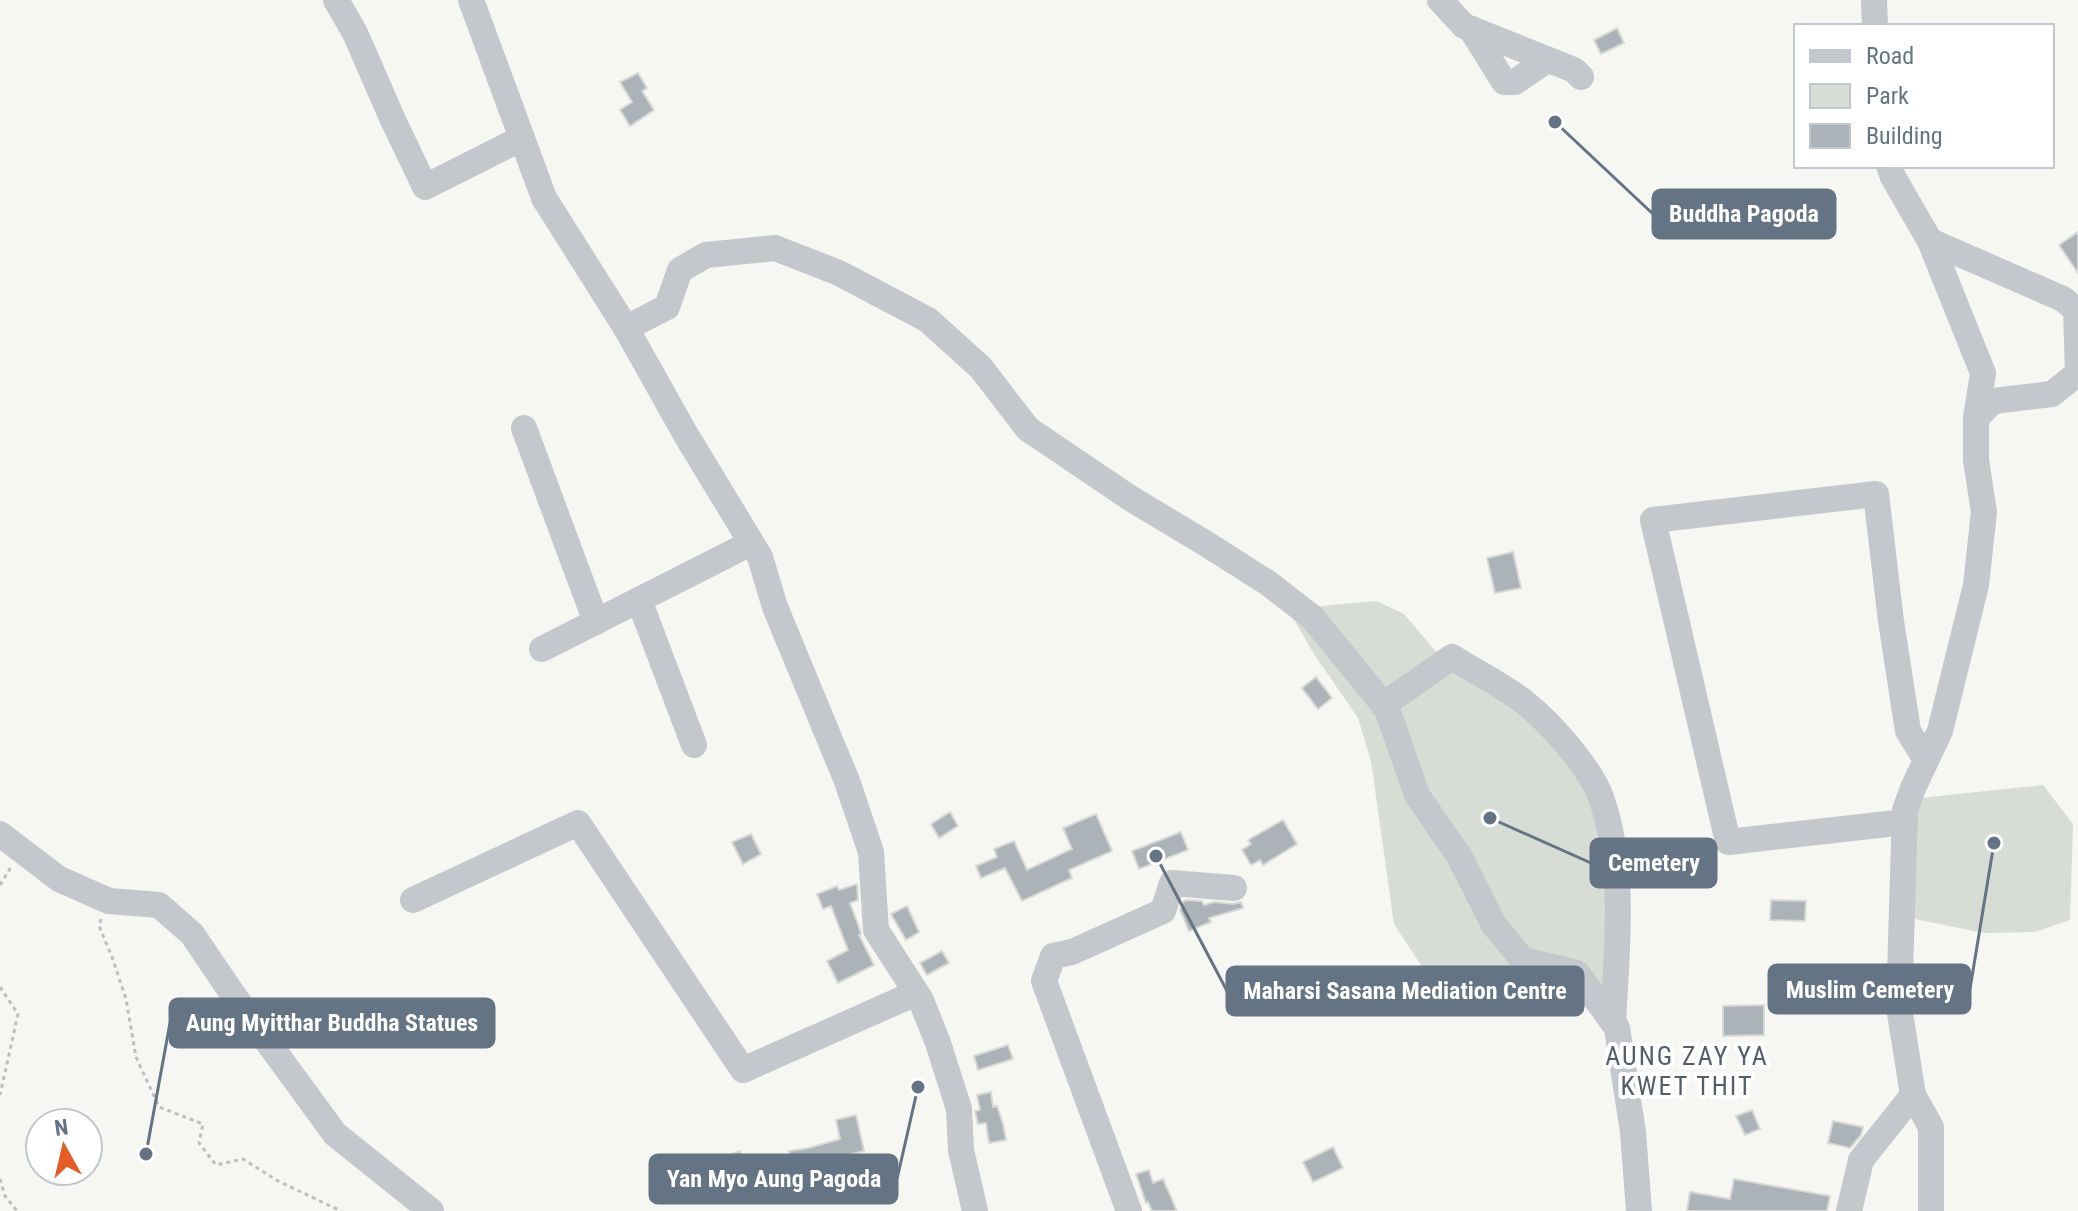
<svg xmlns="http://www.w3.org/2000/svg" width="2078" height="1211" font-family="'Roboto Condensed',sans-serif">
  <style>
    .green { fill: #d7ddd4 }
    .building { fill: #abb2b8; stroke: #d8d8d5; stroke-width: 2 }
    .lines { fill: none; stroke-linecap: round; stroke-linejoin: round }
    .path { stroke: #bcbec0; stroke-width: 3; stroke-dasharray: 4 4; stroke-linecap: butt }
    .minor { stroke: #c4c7cb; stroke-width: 26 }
    .labels { text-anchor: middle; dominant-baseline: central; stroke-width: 8; stroke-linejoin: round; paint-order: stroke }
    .quarter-label { font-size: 26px; letter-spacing: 2px; fill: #535e69; stroke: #fff }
    .leader { fill: none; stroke: #657484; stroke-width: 3 }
    .callout-dot { fill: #657484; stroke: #fff; stroke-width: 3 }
    .callout { fill: #657484; stroke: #657484; stroke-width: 3 }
    .callout-label { font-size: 24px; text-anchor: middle; font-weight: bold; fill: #fff }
  </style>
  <rect width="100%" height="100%" fill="#f6f6f3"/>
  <!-- green -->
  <g class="green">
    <polygon points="1377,601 1404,614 1450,668 1525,710 1592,791 1613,894 1601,999 1523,976 1448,976 1424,970 1394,924 1371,761 1358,718 1314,654 1288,609"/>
    <polygon points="2043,785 2073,824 2070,920 2035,932 1984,933 1910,918 1919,798"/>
  </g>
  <!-- building -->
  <g class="building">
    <polygon points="1617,28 1624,43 1601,54 1594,40"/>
    <polygon points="638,73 647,88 642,91 654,110 630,126 620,110 632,102 620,82"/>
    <polygon points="2078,232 2078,273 2059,245"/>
    <polygon points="1513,552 1521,588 1495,593 1487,558"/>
    <polygon points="1316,677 1332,698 1318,709 1302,688"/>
    <polygon points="950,812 958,826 939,838 931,824"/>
    <polygon points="1096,814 1112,851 1069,870 1072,878 1022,901 1005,868 981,878 976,866 997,857 994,849 1014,841 1027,870 1072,849 1063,828"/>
    <polygon points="1283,820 1297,844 1263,865 1260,860 1251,865 1242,850 1251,844 1248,840"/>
    <polygon points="1181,832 1188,850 1139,869 1132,851"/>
    <polygon points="751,834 761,854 743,864 732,842"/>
    <polygon points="857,884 858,900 850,903 860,930 861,934 859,935 874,965 838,983 827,961 848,950 831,906 823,909 817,894 837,886 839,890"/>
    <polygon points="1186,900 1202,901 1204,905 1214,902 1233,904 1241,902 1243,908 1209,918 1211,922 1189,931 1180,910 1183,902"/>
    <polygon points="1771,900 1806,901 1805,921 1770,920"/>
    <polygon points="907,906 919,932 906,940 891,914"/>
    <polygon points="942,951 949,963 927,975 920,963"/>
    <polygon points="1764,1005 1764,1035 1723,1036 1723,1006"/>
    <polygon points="1008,1045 1013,1059 978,1070 974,1056"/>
    <polygon points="991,1092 993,1107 997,1106 1003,1124 1006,1140 989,1143 986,1123 978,1124 975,1111 980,1110 977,1095"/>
    <polygon points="1752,1110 1760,1129 1745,1135 1736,1116"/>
    <polygon points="856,1115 864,1151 834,1158 836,1165 795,1176 789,1151 809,1148 840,1139 836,1120"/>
    <polygon points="1833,1121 1863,1127 1861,1135 1850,1148 1828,1143"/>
    <polygon points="1333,1147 1343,1168 1313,1182 1303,1162"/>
    <polygon points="740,1151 756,1193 737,1201 721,1158"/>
    <polygon points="1149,1170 1153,1183 1163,1179 1177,1211 1152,1211 1148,1202 1146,1203 1136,1174"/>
    <polygon points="1734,1179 1830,1196 1827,1211 1687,1211 1690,1192 1730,1199"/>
  </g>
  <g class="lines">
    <!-- path -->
    <g class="path">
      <polyline points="0,885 11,867"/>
      <polyline points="101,919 99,926 112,957 126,999 136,1057 159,1107 203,1124 199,1143 216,1165 243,1159 278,1181 341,1211"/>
      <polyline points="0,987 18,1014 0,1095"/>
      <polyline points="0,1179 5,1196 17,1211"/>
    </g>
    <!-- minor -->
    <g class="minor">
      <polyline points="336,0 355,33 393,120 425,187 522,138"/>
      <polyline points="471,0 544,198 626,328 686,435 760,557 775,607 847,781 871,852 876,930 921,1000 938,1043 959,1109 961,1150 975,1211"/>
      <polyline points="1440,0 1464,26 1574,70 1581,77"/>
      <polyline points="1874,0 1875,26"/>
      <polyline points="1471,29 1504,82 1515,82 1547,60"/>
      <polyline points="1889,166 1893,177 1930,241 2063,299 2076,310 2078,373 2052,394 1993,401 1976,418 1976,460 1984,512 1976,585 1940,731 1913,788 1905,810 1899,1007 1913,1095 1931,1127 1931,1211"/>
      <polyline points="1930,241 1983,373 1976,418"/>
      <polyline points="626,328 667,307 680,270 706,255 775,248 839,273 928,320 981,368 1028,429 1130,498 1205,543 1268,583 1312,617 1387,709 1417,795 1459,856 1494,925 1523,960 1577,973 1617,1028 1633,1132 1639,1211"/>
      <polyline points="524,428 596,622"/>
      <polyline points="639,600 694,745"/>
      <polyline points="542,649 751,543"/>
      <path d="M1383 705 1452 657C1477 673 1507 687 1529 706 1553 726 1590 768 1601 797 1626 870 1617 947 1613 1022"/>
      <polyline points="1905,822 1728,842 1653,520 1876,494 1891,621 1908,731 1926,760"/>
      <polyline points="0,834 59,879 109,901 159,905 192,934 234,996 335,1134 431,1211"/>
      <polyline points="413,900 578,823 743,1070 916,993"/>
      <polyline points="1129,1211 1044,981 1053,956 1072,952 1163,911 1172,883 1234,888"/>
      <polyline points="1849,1211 1861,1160 1913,1095"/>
    </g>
  </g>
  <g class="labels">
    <!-- quarter labels -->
    <g class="quarter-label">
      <text x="1687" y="1056">AUNG ZAY YA<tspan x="1687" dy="30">KWET THIT</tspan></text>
    </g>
  </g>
  <!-- callouts -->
  <path class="leader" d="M1555 122L1653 214M1490 818L1591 863M1994 843L1970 989M1156 856L1227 991M146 1154L170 1023M918 1087L897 1179"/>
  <g class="callout-dot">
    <circle cx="1555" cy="122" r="8"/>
    <circle cx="1490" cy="818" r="8"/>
    <circle cx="1994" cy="843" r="8"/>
    <circle cx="1156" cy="856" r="8"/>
    <circle cx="146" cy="1154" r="8"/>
    <circle cx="918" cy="1087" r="8"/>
  </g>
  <g class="callout">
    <rect x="1653" y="190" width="182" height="48" rx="8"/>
    <rect x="1591" y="839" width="125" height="48" rx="8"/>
    <rect x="1769" y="965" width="201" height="48" rx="8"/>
    <rect x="1227" y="967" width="356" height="48" rx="8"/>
    <rect x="170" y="999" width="324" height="48" rx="8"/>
    <rect x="650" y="1155" width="247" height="48" rx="8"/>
  </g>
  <g class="callout-label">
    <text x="1744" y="222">Buddha Pagoda</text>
    <text x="1654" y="871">Cemetery</text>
    <text x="1870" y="998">Muslim Cemetery</text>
    <text x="1405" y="999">Maharsi Sasana Mediation Centre</text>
    <text x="332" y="1031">Aung Myitthar Buddha Statues</text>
    <text x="774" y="1187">Yan Myo Aung Pagoda</text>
  </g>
  <!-- legend -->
  <rect x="1794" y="24" width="260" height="144" fill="#ffffff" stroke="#c1c7ce" stroke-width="2"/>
  <rect x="1810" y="50" width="40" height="12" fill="#c4c7cb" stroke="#c1c7ce" stroke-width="2"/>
  <text x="1866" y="64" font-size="24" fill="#657484">Road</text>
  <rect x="1810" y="84" width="40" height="24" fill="#d7ddd4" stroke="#c1c7ce" stroke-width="2"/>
  <text x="1866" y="104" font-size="24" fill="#657484">Park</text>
  <rect x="1810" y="124" width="40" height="24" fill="#abb2b8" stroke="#c1c7ce" stroke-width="2"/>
  <text x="1866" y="144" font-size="24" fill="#657484">Building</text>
  <!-- north arrow -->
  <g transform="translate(64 1147) rotate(352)"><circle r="38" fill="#ffffff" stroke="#c1c7ce" stroke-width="2"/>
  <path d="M0-6L14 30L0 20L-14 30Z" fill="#e45d25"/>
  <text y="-12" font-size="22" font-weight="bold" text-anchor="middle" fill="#657484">N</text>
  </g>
</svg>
